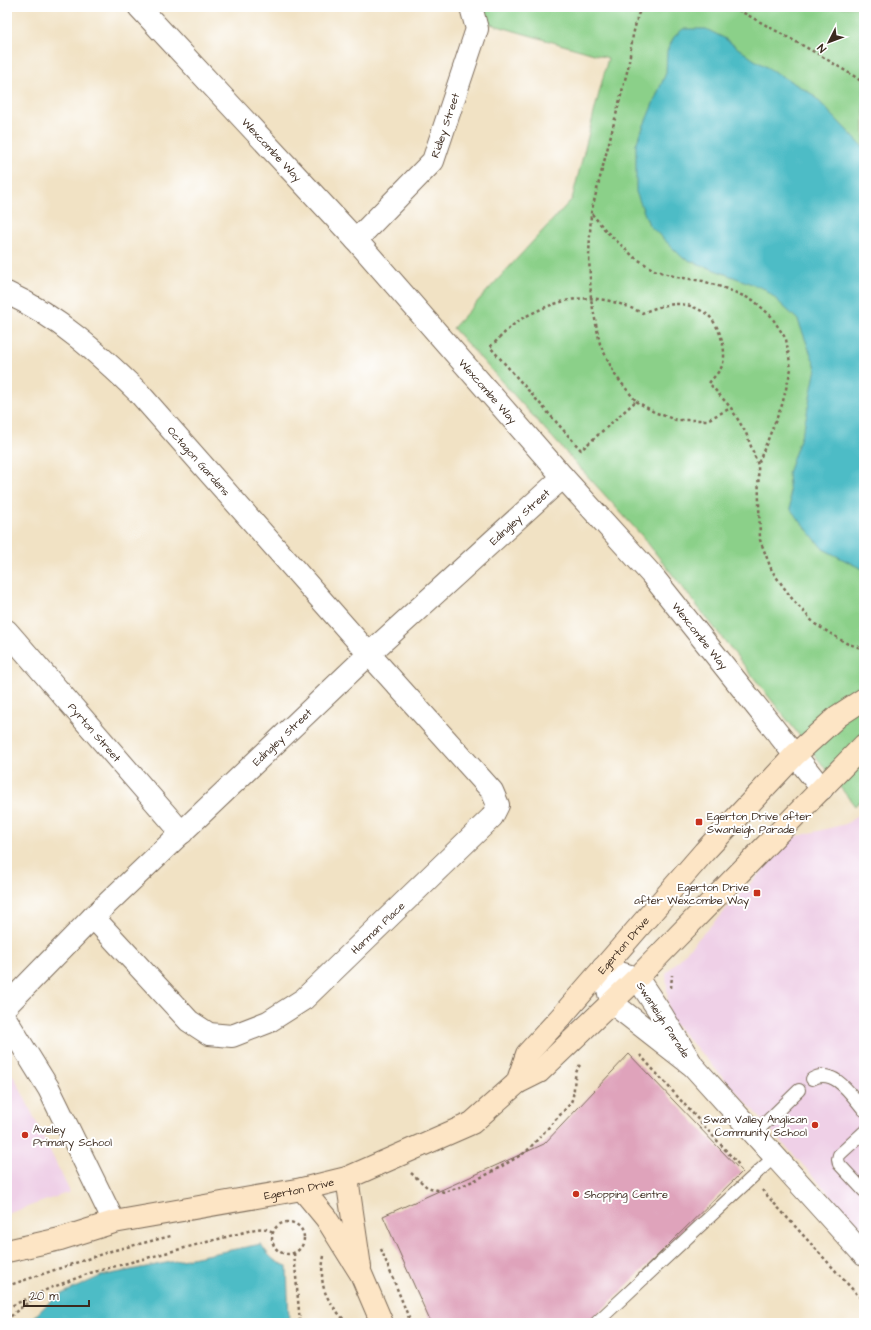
<svg xmlns="http://www.w3.org/2000/svg" width="871" height="1330" font-family="'Architects Daughter',sans-serif">
  <style>
    .built { fill: #efd0e7 }
    .green { fill: #8bd089; stroke: #637d54 }
    .water { fill: #4ebcc6; stroke: #447372 }
    .building { fill: #dfa3bb }
    .lines { fill: none; stroke-linecap: round; stroke-linejoin: round }
    .lane-casing { stroke: #7b6a58; stroke-width: 14 }
    .street-casing { stroke: #7b6a58; stroke-width: 24 }
    .secondary-casing { stroke: #7b6a58; stroke-width: 24 }
    .path { stroke: #7b6a58; stroke-width: 2.5; stroke-dasharray: 3 3; stroke-linecap: butt }
    .lane { stroke: #fff; stroke-width: 12 }
    .street { stroke: #fff; stroke-width: 22 }
    .secondary { stroke: #fde5c5; stroke-width: 22 }
    .poi-dot { fill: #c8321e; stroke: #fff; stroke-width: 1.5 }
    .labels { text-anchor: middle; dominant-baseline: central; stroke-width: 4; stroke-linejoin: round; paint-order: stroke }
    .street-label { font-size: 11px; fill: #3b2a1e; stroke: #fff }
    .poi-label { font-size: 11px; fill: #3b2a1e; stroke: #fff; text-anchor: start }
  </style>
  <rect width="100%" height="100%" fill="#fff"/>
  <filter id="ink" filterUnits="userSpaceOnUse"><feTurbulence type="fractalNoise" baseFrequency=".025" numOctaves="2"/><feDisplacementMap in="SourceGraphic" scale="8" xChannelSelector="R" yChannelSelector="G"/><feConvolveMatrix kernelMatrix="1 2 1 2 8 2 1 2 1" color-interpolation-filters="sRGB"/></filter>
  <filter id="wash" filterUnits="userSpaceOnUse"><feTurbulence type="fractalNoise" baseFrequency=".012" numOctaves="4" result="noise"/><feDisplacementMap in="SourceGraphic" scale="16" xChannelSelector="R" yChannelSelector="G"/><feGaussianBlur stdDeviation="0.9" result="paint"/><feColorMatrix in="noise" values="0 0 0 0 0 0 0 0 0 0 0 0 0 0 0 0 0 1.4 0 .05"/><feComposite in="paint" operator="in"/></filter>
  <g filter="url(#wash)">
    <rect width="100%" height="100%" fill="#f1e2c4"/>
    <!-- built -->
    <g class="built">
      <polygon points="864,811 864,1232 669,1018 666,973 794,837 846,824"/>
      <polygon points="7,1068 15,1078 70,1192 7,1214"/>
    </g>
    <!-- green -->
    <polygon class="green" points="478,7 864,7 864,797 855,806 642,536 453,328 572,199 608,58 480,21"/>
    <!-- water -->
    <g class="water">
      <polygon points="683,29 706,29 724,38 753,59 812,94 864,148 864,569 860,568 823,549 791,510 788,473 804,428 816,368 798,320 765,289 683,258 649,225 636,192 636,144 666,73 667,51 674,37"/>
      <path d="M261 1244C268 1255 273 1262 287 1266L289 1323H30L31 1320 55 1297 101 1276Z"/>
    </g>
    <g id="blocks">
      <!-- building -->
      <polygon class="building" points="629,1054 742,1172 589,1323 431,1323 383,1216 544,1144"/>
    </g>
  </g>
  <g filter="url(#ink)">
    <use href="#blocks" fill-opacity="0" stroke="#7b6a58" stroke-width="1"/>
    <g class="lines">
      <defs>
        <g id="lane">
          <path d="M812 1079C834 1066 852 1096 864 1110"/>
          <polyline points="864,1132 839,1155 838,1159 839,1164 864,1191"/>
          <polyline points="754,1134 799,1090"/>
          <polyline points="596,1323 775,1156"/>
        </g>
        <g id="street">
          <path id="s1" d="M139 7 356 240 563 477 651 574 822 789"/>
          <path id="s2" d="M356 240 433 161 477 29 471 7"/>
          <path id="s3" d="M7 293C58 316 100 355 139 393L369 654 492 791 498 805 492 817 304 999 268 1022 232 1036 209 1034 189 1021 93 917"/>
          <path id="s4" d="M7 631 182 833"/>
          <path id="s5" d="M7 1005 93 917 369 654 563 477"/>
          <polyline points="7,1021 49,1089 114,1222"/>
          <polyline points="693,1066 662,1015 637,978 603,968 611,1002 693,1066 864,1255"/>
        </g>
        <g id="secondary">
          <path id="s6" d="M517 1083 527 1054 560 1018 704 852 795 755 838 716 864 699"/>
          <polyline points="347,1178 360,1267"/>
          <polyline points="302,1189 326,1218 361,1274 382,1323"/>
          <path id="s7" d="M7 1251 60 1239 114 1222 302 1189 347 1178 472 1123 517 1083 539 1072 637 978 864 745"/>
        </g>
      </defs>
      <!-- lane casing -->
      <use href="#lane" class="lane-casing"/>
      <!-- street casing -->
      <use href="#street" class="street-casing"/>
      <!-- secondary casing -->
      <use href="#secondary" class="secondary-casing"/>
      <!-- path -->
      <g class="path">
        <path d="M642 7 638 15 633 35 628 68 591 213 589 256 591 299 600 344 615 375 636 401 581 450 490 347C500 338 509 327 520 320 525 316 533 313 539 310 577 293 605 295 642 313 657 307 676 300 693 307 697 308 706 313 709 316 720 327 729 354 721 368 718 373 713 378 709 383L731 408 746 433 758 465 760 540 772 571 793 600 815 624 846 643 864 649"/>
        <polyline points="733,7 818,54 857,78 864,84"/>
        <polyline points="592,214 607,232 634,257 654,270 677,277 703,281 727,289 753,300 771,316 786,339 791,369 782,405 758,464"/>
        <polyline points="636,401 654,412 676,420 707,420 731,408"/>
        <polyline points="671,988 672,975"/>
        <polyline points="640,1055 740,1166"/>
        <path d="M411 1173 427 1187 444 1192 460 1187 490 1173 526 1152 570 1104C577 1092 571 1077 580 1065"/>
        <polyline points="762,1190 864,1302"/>
        <circle cx="288" cy="1238" r="16"/>
        <polyline points="381,1249 411,1323"/>
        <polyline points="294,1253 300,1323"/>
        <path d="M324 1256C318 1288 326 1300 347 1323"/>
        <polyline points="7,1286 111,1251 171,1236"/>
        <path d="M7 1308 48 1289 90 1273 241 1233C253 1230 262 1225 273 1232"/>
        <polyline points="7,1321 14,1313 42,1292"/>
      </g>
      <!-- lane -->
      <use href="#lane" class="lane"/>
      <!-- street -->
      <use href="#street" class="street"/>
      <!-- secondary -->
      <use href="#secondary" class="secondary"/>
    </g>
  </g>
  <!-- markers -->
  <g class="poi-dot">
    <rect x="695" y="818" width="8" height="8" rx="2"/>
    <rect x="753" y="889" width="8" height="8" rx="2"/>
    <circle cx="815" cy="1125" r="4"/>
    <circle cx="25" cy="1135" r="4"/>
    <circle cx="576" cy="1194" r="4"/>
  </g>
  <g class="labels">
    <!-- street labels -->
    <g class="street-label">
      <text stroke="none"><textPath href="#s2" startOffset="148">Ridley Street</textPath></text>
      <text stroke="none"><textPath href="#s1" startOffset="195">Wexcombe Way</textPath></text>
      <text stroke="none"><textPath href="#s1" startOffset="519">Wexcombe Way</textPath></text>
      <text stroke="none"><textPath href="#s3" startOffset="257">Octagon Gardens</textPath></text>
      <text stroke="none"><textPath href="#s5" startOffset="708">Edingley Street</textPath></text>
      <text stroke="none"><textPath href="#s1" startOffset="843">Wexcombe Way</textPath></text>
      <text stroke="none"><textPath href="#s4" startOffset="134">Pyrton Street</textPath></text>
      <text stroke="none"><textPath href="#s5" startOffset="384">Edingley Street</textPath></text>
      <text transform="translate(378 928) rotate(-44)">Harman Place</text>
      <text stroke="none"><textPath href="#s6" startOffset="176">Egerton Drive</textPath></text>
      <text transform="translate(663 1020) rotate(57)">Swanleigh Parade</text>
      <text stroke="none"><textPath href="#s7" startOffset="299">Egerton Drive</textPath></text>
    </g>
    <!-- poi labels -->
    <g class="poi-label">
      <text x="707" y="816">Egerton Drive after<tspan x="707" dy="13">Swanleigh Parade</tspan></text>
      <text x="749" y="887" text-anchor="end">Egerton Drive<tspan x="749" dy="13">after Wexcombe Way</tspan></text>
      <text x="807" y="1119" text-anchor="end">Swan Valley Anglican<tspan x="807" dy="13">Community School</tspan></text>
      <text x="33" y="1129">Aveley<tspan x="33" dy="13">Primary School</tspan></text>
      <text x="584" y="1194">Shopping Centre</text>
    </g>
  </g>
  <!-- margin -->
  <rect width="871" height="1330" fill="none" stroke="#fff" stroke-width="24"/>
  <!-- north arrow -->
  <g transform="translate(829 42) rotate(228)" stroke="#ffffff" stroke-width="3" paint-order="stroke">
  <path d="M0-3L7 15L0 10L-7 15Z" fill="#3b2a1e"/>
  <text y="-6" font-size="11" font-weight="bold" text-anchor="middle" fill="#3b2a1e">N</text>
  </g>
  <!-- scale -->
  <path d="M24 1300v6h65v-6" fill="none" stroke="#3b2a1e" stroke-width="2"/>
  <text x="30" y="1300" font-size="12" fill="#3b2a1e" stroke="#ffffff" stroke-width="3" paint-order="stroke">20 m</text>
</svg>
